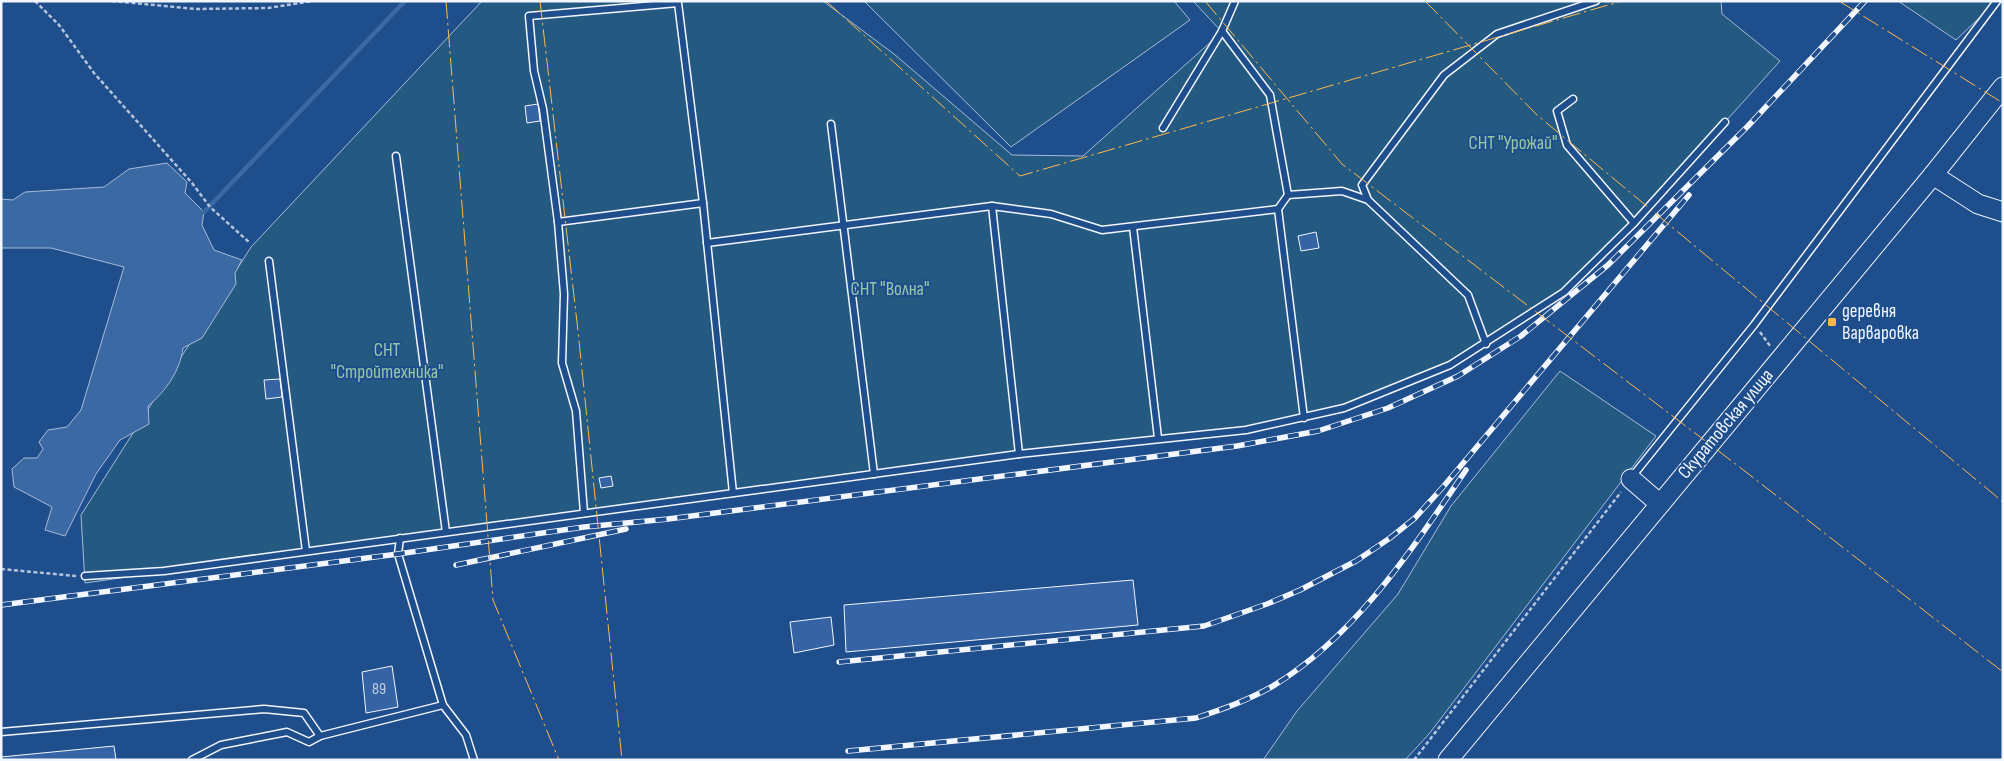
<svg xmlns="http://www.w3.org/2000/svg" width="2004" height="761" font-family="'Sofia Sans Condensed',sans-serif">
  <style>
    .green { fill: #245a82; stroke: #a8bbd7 }
    .water { fill: #3b69a3; stroke: #a8bbd7 }
    .lines { fill: none; stroke-linecap: round; stroke-linejoin: round }
    .stream { stroke: #3b69a3; stroke-width: 4.5 }
    .building { fill: #3563a3; stroke: #f2f6ff }
    .lane-casing { stroke: #f2f6ff; stroke-width: 9 }
    .secondary-casing { stroke: #f2f6ff; stroke-width: 21 }
    .path { stroke: #b3c4dc; stroke-width: 2.5; stroke-dasharray: 4 2.5; stroke-linecap: butt }
    .lane { stroke: #1f4e8c; stroke-width: 6 }
    .secondary { stroke: #1f4e8c; stroke-width: 19 }
    .rail-casing { stroke: #f2f6ff; stroke-width: 5.5 }
    .rail { stroke: #1f4e8c; stroke-width: 4; stroke-dasharray: 11; stroke-linecap: butt }
    .power { stroke: #ffb74d; stroke-width: 1; stroke-dasharray: 18 4 2.5 4; stroke-linecap: butt }
    .poi-dot { fill: #ffb74d; stroke: #1f4e8c; stroke-width: 2 }
    .labels { text-anchor: middle; dominant-baseline: central; stroke-width: 4; stroke-linejoin: round; paint-order: stroke }
    .number-label { font-size: 16px; fill: #c3d1e8 }
    .park-label { font-size: 19px; fill: #97c8a6; stroke: #1f4e8c }
    .poi-label { font-size: 19px; fill: #f2f6ff; stroke: #1f4e8c; text-anchor: start }
    .street-label { font-size: 19px; fill: #f2f6ff; stroke: #1f4e8c }
  </style>
  <rect width="100%" height="100%" fill="#1f4e8c"/>
  <!-- green -->
  <g class="green">
    <polygon points="482,1 823,1 894,54 1012,155 1083,156 1222,32 1193,1 1721,1 1722,14 1780,61 1634,223 1564,292 1450,365 1344,408 1246,430 1158,438 400,538 85,583 81,515 251,247"/>
    <polygon points="864,1 1174,1 1190,20 1011,147"/>
    <polygon points="1898,1 1997,1 1956,40"/>
    <polygon points="1560,371 1656,436 1429,734 1405,760 1263,760 1297,711 1398,594 1451,506"/>
  </g>
  <!-- water -->
  <path class="water" d="M167 163 187 182 185 193 204 212 202 225 214 250 242 260 235 273 236 284 202 338 183 348C180 371 166 391 148 406L149 424 120 440 96 474 65 536 45 530 52 507 14 487 12 469 24 458H37L43 449 39 442 48 430 67 427 81 410 124 267 51 248H1V199L13 200 25 192 104 187 129 169Z"/>
  <g class="lines">
    <!-- stream -->
    <polyline class="stream" points="204,212 405,1"/>
  </g>
  <!-- building -->
  <g class="building">
    <polygon points="538,104 540,121 527,123 525,106"/>
    <polygon points="1316,232 1319,248 1301,251 1298,236"/>
    <polygon points="280,379 282,397 266,399 264,380"/>
    <polygon points="611,476 613,486 601,488 599,478"/>
    <polygon points="1133,580 1138,625 846,652 844,605"/>
    <polygon points="831,617 834,645 794,653 790,622"/>
    <polygon points="392,666 398,707 366,713 362,672"/>
    <polygon points="114,746 116,760 1,760 1,757"/>
  </g>
  <g class="lines">
    <defs>
      <g id="lane">
        <polyline points="1222,31 1270,95 1288,195 1342,191 1368,200 1468,295 1486,344"/>
        <polyline points="1573,99 1557,111 1567,145 1634,223"/>
        <polyline points="831,124 874,474"/>
        <polyline points="1163,128 1222,31 1235,1"/>
        <polyline points="396,156 446,532"/>
        <polyline points="1288,195 1278,209 1304,418"/>
        <polyline points="1368,200 1362,185 1444,75 1497,34 1596,1"/>
        <polyline points="992,206 1019,454"/>
        <polyline points="558,222 703,203"/>
        <polyline points="1133,227 1158,438"/>
        <polyline points="707,243 992,206 1051,214 1102,230 1278,209"/>
        <polyline points="269,261 306,551"/>
        <polyline points="1631,478 1754,325 1997,1"/>
        <polyline points="584,513 576,411 562,363 564,294 558,222 543,109 534,71 529,16 678,3 703,203 733,493"/>
        <polyline points="400,538 398,554 443,705 466,735 474,760"/>
        <polyline points="85,576 164,571 1019,454 1246,430 1344,408 1450,365 1564,292 1634,223 1725,122"/>
        <polyline points="1,732 264,709 304,713 320,736"/>
        <polyline points="192,760 221,745 287,732 309,742 320,736 443,705"/>
      </g>
      <g id="secondary">
        <polyline points="1933,175 1978,204 2003,212"/>
        <polyline points="1631,479 1660,504"/>
        <polyline points="1448,760 1933,175 2003,87"/>
      </g>
    </defs>
    <!-- lane casing -->
    <use href="#lane" class="lane-casing"/>
    <!-- secondary casing -->
    <use href="#secondary" class="secondary-casing"/>
    <!-- path -->
    <g class="path">
      <polyline points="35,1 59,25 94,73 192,183 210,207 250,243"/>
      <polyline points="112,1 196,9 268,8 313,1"/>
      <polyline points="1760,332 1770,346"/>
      <polyline points="1,569 76,576"/>
      <polyline points="1414,760 1621,492"/>
    </g>
    <!-- lane -->
    <use href="#lane" class="lane"/>
    <!-- secondary -->
    <use href="#secondary" class="secondary"/>
    <defs>
      <g id="rail">
        <polyline points="456,565 626,529"/>
        <polyline points="1,605 398,554 584,527 668,519 1237,446 1318,431 1388,408 1458,376 1521,336 1608,265 1748,126 1865,1"/>
        <polyline points="839,662 1204,626 1267,604 1300,590 1356,561 1390,538 1415,518 1443,487 1689,195"/>
        <path d="M848 751 1196 718C1223 709 1249 700 1273 686 1357 635 1412 549 1466 470"/>
      </g>
    </defs>
    <!-- rail casing -->
    <use href="#rail" class="rail-casing"/>
    <!-- rail -->
    <use href="#rail" class="rail"/>
    <!-- power -->
    <g class="power">
      <polyline points="446,1 493,600 559,760"/>
      <polyline points="540,1 578,331 622,760"/>
      <polyline points="826,1 1020,176 1622,1"/>
      <polyline points="1205,1 1342,164 1746,472 2003,672"/>
      <polyline points="1425,1 1537,115 2003,502"/>
      <polyline points="1839,1 2003,103"/>
    </g>
  </g>
  <!-- markers -->
  <rect class="poi-dot" x="1827" y="317" width="10" height="10" rx="2.5"/>
  <g class="labels">
    <!-- number labels -->
    <g class="number-label">
      <text x="379" y="689">89</text>
    </g>
    <!-- park labels -->
    <g class="park-label">
      <text x="1513" y="143">СНТ "Урожай"</text>
      <text x="890" y="289">СНТ "Волна"</text>
      <text x="387" y="350">СНТ<tspan x="387" dy="22">"Стройтехника"</tspan></text>
    </g>
    <!-- poi labels -->
    <g class="poi-label">
      <text x="1842" y="311">деревня<tspan x="1842" dy="22">Варваровка</tspan></text>
    </g>
    <!-- street labels -->
    <g class="street-label">
      <text transform="translate(1726 424) rotate(-50)">Скуратовская улица</text>
    </g>
  </g>
  <!-- border -->
  <rect width="2004" height="761" fill="none" stroke="#f2f6ff" stroke-width="5"/>
</svg>
